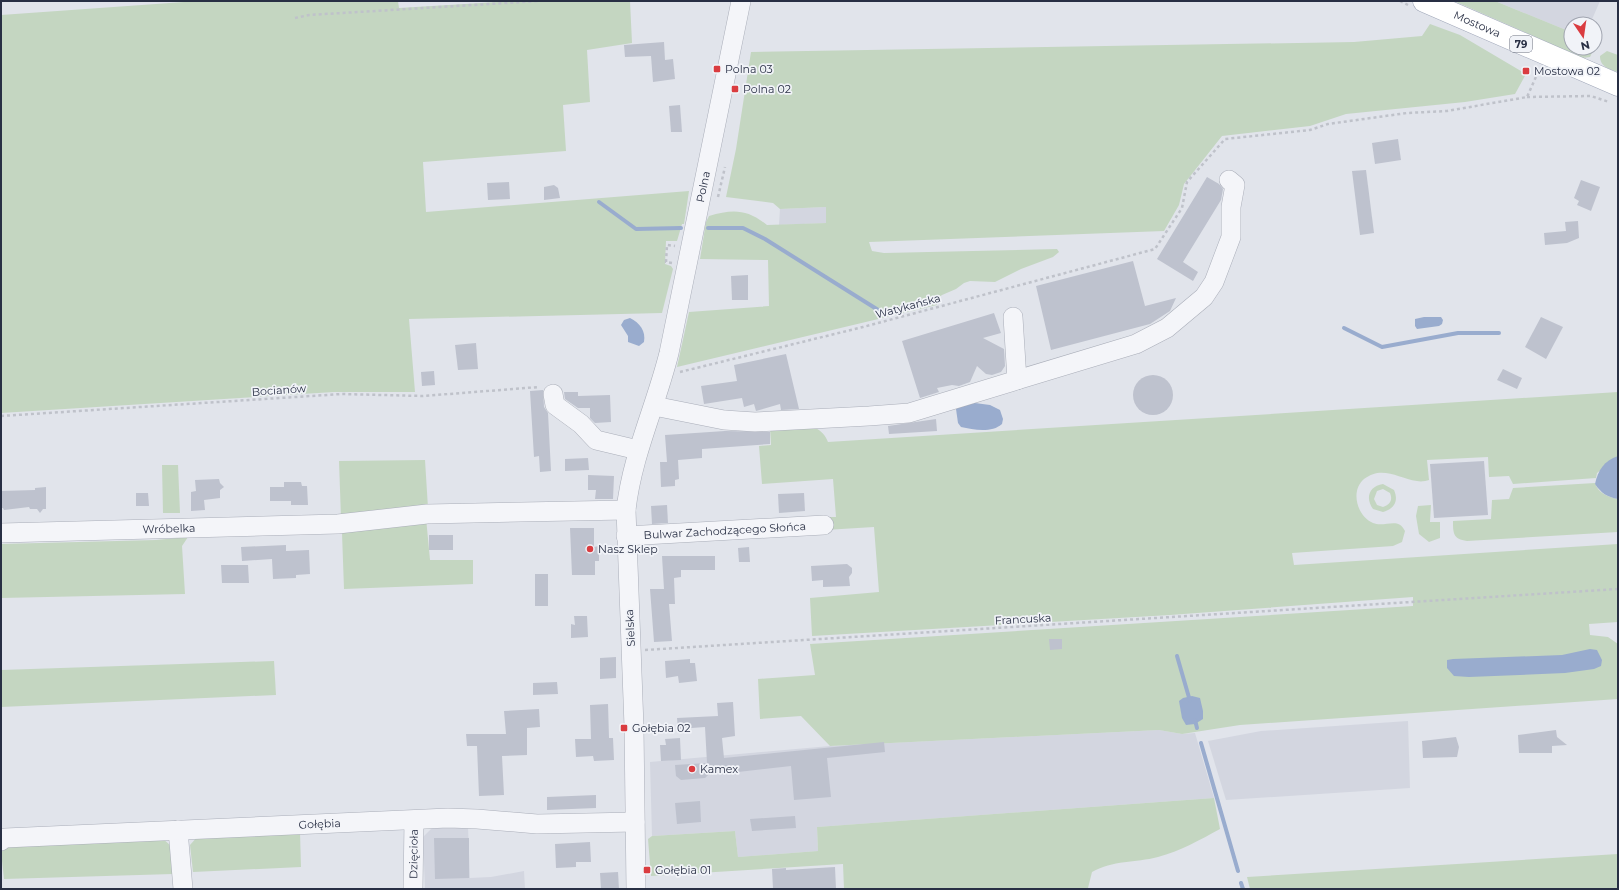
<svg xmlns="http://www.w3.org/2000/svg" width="1619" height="890" font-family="Montserrat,sans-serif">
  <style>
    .built { fill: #d3d6e0 }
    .green { fill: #c4d6c1; fill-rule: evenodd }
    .water { fill: #99acce }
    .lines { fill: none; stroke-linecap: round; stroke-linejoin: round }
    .stream { stroke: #99acce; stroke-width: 4 }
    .building { fill: #bec2ce }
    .minor-casing { stroke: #aaaeb9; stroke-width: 20 }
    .major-casing { stroke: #9fa6b8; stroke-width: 23 }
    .path { stroke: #bfc2ca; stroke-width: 2.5; stroke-dasharray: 3 3; stroke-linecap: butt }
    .minor { stroke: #f4f5f9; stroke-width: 19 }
    .major { stroke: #fff; stroke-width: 22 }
    .poi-dot { fill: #da3c40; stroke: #f1f3f8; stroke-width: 1.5 }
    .labels { text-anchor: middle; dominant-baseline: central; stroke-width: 3.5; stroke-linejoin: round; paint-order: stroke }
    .shield { fill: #f1f3f8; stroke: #646a7a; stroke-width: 1 }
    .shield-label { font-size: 10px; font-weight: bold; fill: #282f44 }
    .street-label { font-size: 11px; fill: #282f44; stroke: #f1f3f8 }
    .poi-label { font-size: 11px; fill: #282f44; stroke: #f1f3f8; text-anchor: start }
  </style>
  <rect width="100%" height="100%" fill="#e1e4eb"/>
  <!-- built -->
  <g class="built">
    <polygon points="1495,1 1600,1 1590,24 1571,24 1571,32"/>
    <polygon points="826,207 826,223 779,225 780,209"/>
    <polygon points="1408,721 1410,788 1226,800 1208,741 1261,731"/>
    <polygon points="1159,730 1182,734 1195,733 1214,798 817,827 818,851 738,857 735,831 652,836 650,762 830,746"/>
    <polygon points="433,827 468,827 470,878 491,877 524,871 525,889 425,889 423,837"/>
  </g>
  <!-- green -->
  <g class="green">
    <polygon points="198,1 398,1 399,8 514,1 630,1 632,43 587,50 590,102 563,105 566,151 423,162 426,212 689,191 684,224 682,224 677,241 666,241 665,264 671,266 673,269 662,313 409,319 415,392 334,392 1,413 1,15"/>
    <polygon points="1454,1 1495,1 1571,32 1571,48 1594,48 1590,57 1583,58"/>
    <path d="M1430 24 1460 35 1526 74 1515 94 1465 102 1346 114 1310 126 1222 136 1184 184 1179 205 1164 231 869 242 872 251 884 253 1057 249 1059 252 1053 257 1021 269 995 282 970 281 964 283 956 289 942 295 937 299V305L677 367 689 312 769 306 768 260 700 259 706 222 709 216C733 209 747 209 767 225L826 223V207L780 209 773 203 726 197 736 149 751 52 1354 42 1422 36Z"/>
    <path d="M1607 51 1618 55V72C1609 69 1600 67 1600 56Z"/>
    <path d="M1618 392V456L1597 473 1596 478 1513 484 1509 476 1489 477 1488 457 1427 460 1429 480C1426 481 1421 482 1417 481 1398 478 1382 465 1364 479 1350 491 1357 516 1373 523 1385 528 1398 516 1405 531L1402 542 1393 546 1292 553 1294 565 1618 544V622L1589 624 1590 635 1608 637 1618 644V699L1240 725 1182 734 1159 730 830 746 801 716 760 719 758 679 815 675 810 644 1413 606V597L1170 615 812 636 810 598 879 592 874 527 825 530 824 517H836L833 479 762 484 759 446 771 445 770 427C790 426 819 418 828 442Z"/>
    <polygon points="425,460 428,508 341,518 339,461"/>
    <polygon points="162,465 178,465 180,513 163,513"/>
    <path d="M1595 483C1598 493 1608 497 1618 499V532L1467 541C1453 539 1453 533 1453 521L1491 519 1492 500 1509 499 1513 488Z"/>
    <path d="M1383 484 1394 490C1399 501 1394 509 1383 512L1373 509C1365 498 1369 486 1383 484ZM1383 489 1390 493C1393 500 1390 505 1383 507L1377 505 1374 499 1377 491Z"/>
    <polygon points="1431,505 1430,522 1440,522 1440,538 1429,542 1419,534 1416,516 1418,506"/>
    <polygon points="426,518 430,560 473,560 473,584 344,589 342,533"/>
    <polygon points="188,537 182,546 185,594 1,598 1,544 156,540"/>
    <polygon points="274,661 276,695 1,707 1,670"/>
    <path d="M1214 798 1220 829C1200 840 1180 851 1158 857 1135 863 1113 860 1092 872L1088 888 844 889 843 864 651 876 648 839 652 836 735 831 738 857 818 851 817 827Z"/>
    <polygon points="300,832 301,867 193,872 190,845 198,836"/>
    <polygon points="162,838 171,846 173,874 4,879 1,852 8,843"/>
    <polygon points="1618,854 1618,889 1250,889 1247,877"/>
  </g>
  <!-- water -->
  <g class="water">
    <polygon points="1424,317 1441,317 1443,320 1442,324 1439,326 1417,329 1415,326 1415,319"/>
    <path d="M630 318C640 323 646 331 644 342L639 346 628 342V336L621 325 624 320Z"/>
    <path d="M975 403 990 405 1000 410 1003 419 1002 424C992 433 974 430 961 427L958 423 956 409 963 404Z"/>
    <path d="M1618 456V499C1607 497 1601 493 1595 484 1598 470 1604 461 1618 456Z"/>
    <polygon points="1590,649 1597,650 1602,660 1601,666 1594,669 1565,673 1469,677 1454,676 1447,668 1447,660 1453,659 1562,655"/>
    <polygon points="1192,696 1200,698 1203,711 1203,719 1195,724 1186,725 1182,718 1179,701 1183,698"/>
  </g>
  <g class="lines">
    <!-- stream -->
    <g class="stream">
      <polyline points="599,202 636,229 681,228"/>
      <polyline points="708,228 743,228 765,239 883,313"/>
      <polyline points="1344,328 1382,347 1458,333 1499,333"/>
      <polyline points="1177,656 1190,701"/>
      <polyline points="1195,720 1197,728"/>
      <polyline points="1201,743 1238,871"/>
      <polyline points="1241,883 1243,889"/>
    </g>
  </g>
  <!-- building -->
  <g class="building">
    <polygon points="664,42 665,60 673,59 675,79 653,82 651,56 625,57 624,45"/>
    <polygon points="680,105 682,132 671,132 669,106"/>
    <polygon points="1398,139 1401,160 1375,164 1372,143"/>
    <polygon points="1366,170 1374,233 1360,235 1352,171"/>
    <polygon points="1207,177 1219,184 1223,189 1221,200 1183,262 1198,272 1193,281 1157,259"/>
    <polygon points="1581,180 1600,187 1591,211 1577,205 1579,201 1574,198"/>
    <polygon points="509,182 510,199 488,200 487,183"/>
    <polygon points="554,185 558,188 560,198 544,200 544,187"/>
    <polygon points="1578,221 1579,238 1567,243 1545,245 1544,233 1566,231 1565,222"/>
    <polygon points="1133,261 1145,306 1176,298 1170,311 1150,324 1051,350 1036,286"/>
    <polygon points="748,275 748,300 732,300 731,276"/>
    <polygon points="994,313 1001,333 983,338 1004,349 1005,366 1001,372 992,375 986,374 977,366 970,382 959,386 952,385 937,388 939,392 920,398 902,341"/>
    <polygon points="1541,317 1563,327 1546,359 1525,347"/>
    <polygon points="476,343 478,369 458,370 455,345"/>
    <polygon points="786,354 799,409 781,410 780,404 756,411 754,404 744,407 742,398 704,404 701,386 737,381 734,365"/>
    <polygon points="1503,369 1522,378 1517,389 1497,380"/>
    <polygon points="434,371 435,385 422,386 421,372"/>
    <circle cx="1153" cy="395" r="20"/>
    <polygon points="543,390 544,407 548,413 551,471 540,472 539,456 534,457 530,391"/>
    <polygon points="564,392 578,392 578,396 610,395 611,422 595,423 590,418 590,408 578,408 565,399"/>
    <polygon points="936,419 937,431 889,434 888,426"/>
    <polygon points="725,431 770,432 770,444 702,449 702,458 678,460 679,479 675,480 675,486 661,487 660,462 667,462 665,435"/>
    <polygon points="588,458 589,470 565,471 565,459"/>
    <polygon points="1484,461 1488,515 1434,518 1430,464"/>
    <polygon points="588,475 614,476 613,499 595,499 596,490 588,490"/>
    <polygon points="219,479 220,483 224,487 220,490 220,498 204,500 205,510 191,511 191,492 196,491 195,480"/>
    <polygon points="284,482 301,482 302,486 307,486 308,505 291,505 291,501 270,501 270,487 284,487"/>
    <polygon points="46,487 46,509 43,509 40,513 37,509 30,509 29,507 4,510 3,508 1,508 1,491 35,490 35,488"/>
    <polygon points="136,493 148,493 149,506 136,506"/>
    <polygon points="804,493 805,511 779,513 778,494"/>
    <polygon points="667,505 668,523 652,524 651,506"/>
    <polygon points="570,528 594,528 594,547 599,546 599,561 595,561 595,575 572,575"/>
    <rect x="429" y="535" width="24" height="15"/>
    <polygon points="286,545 286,551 309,550 310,574 296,575 296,578 273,579 272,559 242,561 241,547"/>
    <polygon points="749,547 750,562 739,562 738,548"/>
    <polygon points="662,556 715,556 715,570 681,570 681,577 674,578 675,604 669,604 672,641 654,642 650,589 664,589"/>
    <polygon points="847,564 852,568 852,573 849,577 850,586 823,587 823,580 812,581 811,566"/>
    <polygon points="221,565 248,565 249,583 222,583"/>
    <rect x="535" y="574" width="13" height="32"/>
    <polygon points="574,616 587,616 588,637 571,638 571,624 575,625"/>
    <polygon points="1049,639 1062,639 1062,649 1050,650"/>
    <polygon points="616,657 616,678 600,679 600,658"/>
    <polygon points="690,659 690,663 695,663 697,681 679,683 678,676 666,678 665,661"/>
    <polygon points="557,682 558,694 533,695 533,683"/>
    <polygon points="733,702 735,736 722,738 724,758 884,742 885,752 827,758 831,797 794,800 791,766 738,772 738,770 710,773 705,778 681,780 676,776 675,765 707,763 705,727 678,729 677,718 718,716 717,703"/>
    <polygon points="608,704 609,738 613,738 614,760 594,761 593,756 576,757 575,739 591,739 590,705"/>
    <polygon points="539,709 540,727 527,728 527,755 502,756 504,795 479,796 477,746 467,746 466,734 506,734 504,711"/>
    <polygon points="1556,730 1557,737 1567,745 1552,746 1552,753 1519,753 1518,735"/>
    <polygon points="1456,737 1459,747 1457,757 1423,758 1422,741"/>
    <polygon points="680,738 681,760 661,761 660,745 666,745 665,739"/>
    <polygon points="596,795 596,808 547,810 547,797"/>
    <polygon points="700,801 701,822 677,824 675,803"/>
    <polygon points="795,816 796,828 752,831 750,819"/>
    <polygon points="434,838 469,838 469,878 435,879"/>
    <polygon points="590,842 591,862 576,862 576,867 556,868 555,844"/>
    <polygon points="835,867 836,889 773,889 772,869 786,868 786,870"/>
    <polygon points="618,872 619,889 601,889 600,873"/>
  </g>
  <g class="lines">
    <defs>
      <g id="minor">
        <polyline points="1017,380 1136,344 1167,328 1204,297 1214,282 1231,237 1231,207 1235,185 1229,180"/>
        <polyline points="553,394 555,405 581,424 596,440 638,450"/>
        <polyline points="654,406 724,420 755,422 869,416 909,413 1017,380 1013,317"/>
        <path id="s1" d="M1 533 338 524 427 514 626 510"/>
        <path id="s2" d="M626 536 824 525"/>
        <polyline points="178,830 183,889"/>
        <path id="s3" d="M1 841 5 838 448 818 477 819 537 824 635 822"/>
        <path id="s4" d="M413 889 414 820"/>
        <path id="s5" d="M636 889 634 727 626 510C632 455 656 406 669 353L741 1"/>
      </g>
      <g id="major">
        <path id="s6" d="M1424 1 1618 85"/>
      </g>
    </defs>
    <!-- minor casing -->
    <use href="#minor" class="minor-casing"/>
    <!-- major casing -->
    <use href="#major" class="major-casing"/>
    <!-- path -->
    <g class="path">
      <polyline points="1400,1 1408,5"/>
      <polyline points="295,18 309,15 539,1"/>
      <polyline points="1527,97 1591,96 1609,102"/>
      <polyline points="718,197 725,167"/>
      <polyline points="672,263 666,262 667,245 675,246"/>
      <polyline points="680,372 863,327 1155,249 1182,208 1187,182 1225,139 1310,130 1328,124 1407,113 1447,111 1527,97 1539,70"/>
      <polyline points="1,416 342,394 423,396 539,387"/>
      <polyline points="645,650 1618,589"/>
    </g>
    <!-- minor -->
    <use href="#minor" class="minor"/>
    <!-- major -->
    <use href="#major" class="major"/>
  </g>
  <!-- markers -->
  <g class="poi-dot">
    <rect x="713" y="65" width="8" height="8" rx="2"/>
    <rect x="1522" y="67" width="8" height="8" rx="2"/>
    <rect x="731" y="85" width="8" height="8" rx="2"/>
    <circle cx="590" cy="549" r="4"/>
    <rect x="620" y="724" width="8" height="8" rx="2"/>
    <circle cx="692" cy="769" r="4"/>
    <rect x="643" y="866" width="8" height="8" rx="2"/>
  </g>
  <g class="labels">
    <!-- shield labels -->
    <rect class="shield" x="1510" y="36" width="22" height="16" rx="3"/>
    <g class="shield-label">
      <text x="1521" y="44">79</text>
    </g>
    <!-- street labels -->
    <g class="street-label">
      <text stroke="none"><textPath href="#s6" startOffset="58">Mostowa</textPath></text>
      <text stroke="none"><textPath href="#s5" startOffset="712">Polna</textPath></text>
      <text transform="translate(908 306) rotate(-15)">Watykańska</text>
      <text transform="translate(279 390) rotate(-4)">Bocianów</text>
      <text stroke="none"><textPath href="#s1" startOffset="168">Wróbelka</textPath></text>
      <text stroke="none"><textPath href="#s2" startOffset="99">Bulwar Zachodzącego Słońca</textPath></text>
      <text transform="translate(1023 619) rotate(-3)">Francuska</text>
      <text transform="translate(630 628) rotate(-93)">Sielska</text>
      <text stroke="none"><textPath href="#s3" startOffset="320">Gołębia</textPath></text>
      <text stroke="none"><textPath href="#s4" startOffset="35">Dzięcioła</textPath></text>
    </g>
    <!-- poi labels -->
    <g class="poi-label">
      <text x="725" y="69">Polna 03</text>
      <text x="1534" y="71">Mostowa 02</text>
      <text x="743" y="89">Polna 02</text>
      <text x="598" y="549">Nasz Sklep</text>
      <text x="632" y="728">Gołębia 02</text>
      <text x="700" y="769">Kamex</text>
      <text x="655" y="870">Gołębia 01</text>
    </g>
  </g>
  <!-- border -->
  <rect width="1619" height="890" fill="none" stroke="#282f44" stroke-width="4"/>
  <!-- north arrow -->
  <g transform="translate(1583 36) rotate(167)"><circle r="19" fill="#f1f3f8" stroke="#a1a5b0"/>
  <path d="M0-3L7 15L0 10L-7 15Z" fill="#da3c40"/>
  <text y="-6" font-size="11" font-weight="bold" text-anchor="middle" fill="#282f44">N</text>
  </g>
</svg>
